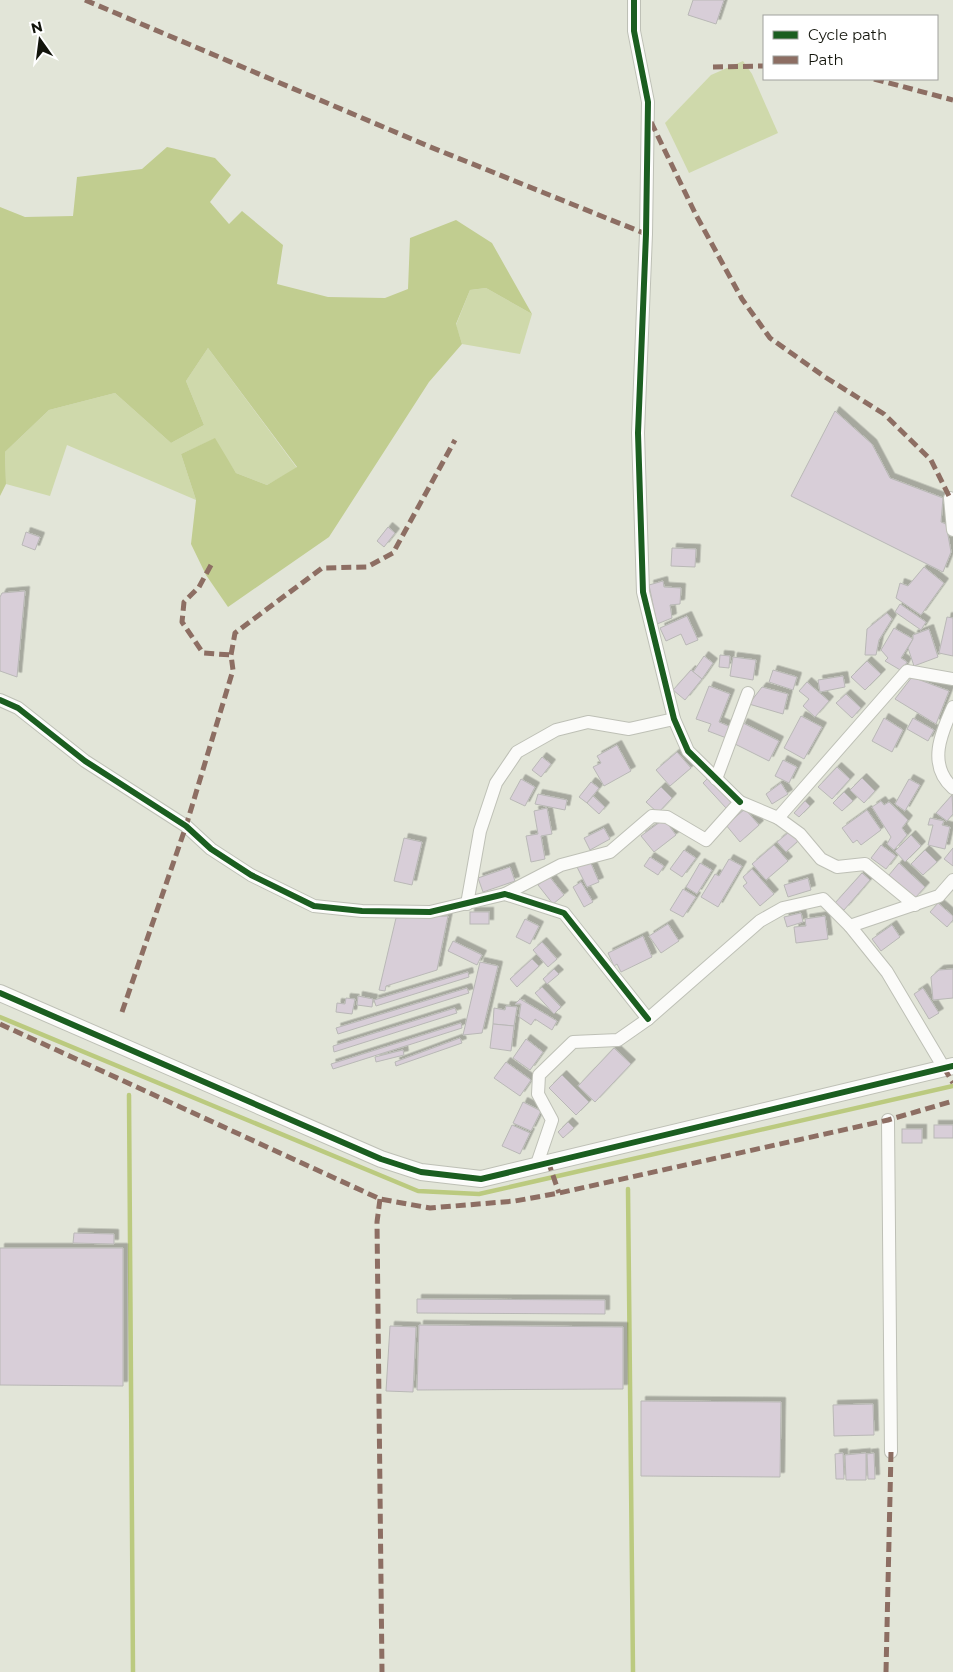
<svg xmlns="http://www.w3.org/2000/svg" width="953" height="1672" font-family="Montserrat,sans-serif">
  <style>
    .green { fill: #cfd9ab }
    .forest { fill: #c1cd90 }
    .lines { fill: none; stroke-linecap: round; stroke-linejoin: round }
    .stream { stroke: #bbca7f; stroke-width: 4.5 }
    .building { fill: #d8ced8; stroke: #b9b8b6; filter: url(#shadow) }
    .minor-casing { stroke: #bec0b6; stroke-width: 14 }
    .tertiary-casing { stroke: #bec0b6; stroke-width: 18 }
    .minor { stroke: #fbfbf9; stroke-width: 12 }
    .tertiary { stroke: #fbfbf9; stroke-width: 16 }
    .quiet { stroke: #8d6e63; stroke-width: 5; stroke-dasharray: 10 5; stroke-linecap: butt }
    .cycleway-casing { stroke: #fff; stroke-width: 9 }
    .cycleway { stroke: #1b5e20; stroke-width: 6 }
  </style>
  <defs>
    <filter id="shadow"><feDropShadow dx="4.5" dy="-4.5" stdDeviation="0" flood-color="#0004"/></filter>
  </defs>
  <rect width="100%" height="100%" fill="#e2e5d8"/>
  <!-- green -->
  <g class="green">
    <polygon points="743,61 752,74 778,133 689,173 665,123 711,75"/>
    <polygon points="486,288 532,314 520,354 462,344 456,325 470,290"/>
    <polygon points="208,348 297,468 267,485 236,473 214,439 181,454 196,500 67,445 50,496 6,484 5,452 49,410 115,393 171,443 204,425 186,381"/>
  </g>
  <!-- forest -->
  <polygon class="forest" points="167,147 215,158 231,175 210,202 229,224 242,211 283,245 277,284 328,297 385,298 408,289 410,238 456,220 492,243 532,314 486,288 470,290 456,324 462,344 429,382 329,537 228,607 206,575 191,544 196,500 181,454 215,438 236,473 267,485 297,467 208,348 186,381 204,425 171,443 115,393 49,410 5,452 6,484 0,496 0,207 25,217 73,216 77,177 142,169"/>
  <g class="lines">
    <!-- stream -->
    <g class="stream">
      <polyline points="0,1017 418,1191 479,1194 953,1086"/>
      <polyline points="129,1095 133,1672"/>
      <polyline points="628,1189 633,1672"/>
    </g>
  </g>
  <!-- building -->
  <g class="building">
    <polygon points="693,0 724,0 716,24 688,15"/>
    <polygon points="835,411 872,444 890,478 943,498 941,522 946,524 951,552 943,572 791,496"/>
    <polygon points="388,527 395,533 384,547 377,541"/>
    <polygon points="26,532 40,537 35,550 22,545"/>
    <polygon points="672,548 696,549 695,567 671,566"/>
    <polygon points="924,567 944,583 921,615 896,598 900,583 908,586"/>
    <polygon points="663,581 664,587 681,588 680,604 670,605 672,618 657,624 649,585"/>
    <polygon points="25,591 17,677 0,671 0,597 2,593"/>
    <polygon points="900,604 926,622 921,630 895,612"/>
    <polygon points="887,613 892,619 879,640 876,655 865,655 867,629"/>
    <polygon points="687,616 698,640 686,645 681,634 666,641 660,628"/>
    <polygon points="947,617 953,618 953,656 939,653"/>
    <polygon points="894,628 913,639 901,658 907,662 902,671 885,661 888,658 881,650"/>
    <polygon points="929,629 938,657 914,666 908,648 913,639 913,635"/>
    <polygon points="720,655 730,656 729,668 719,667"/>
    <polygon points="704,656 713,663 702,679 693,672"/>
    <polygon points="733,657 756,660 753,680 730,676"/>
    <polygon points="867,661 881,674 865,690 851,677"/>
    <polygon points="691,670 702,679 685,700 673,690"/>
    <polygon points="773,670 797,677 793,690 769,682"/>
    <polygon points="843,676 845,687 820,692 818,680"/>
    <polygon points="912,677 949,691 936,724 895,699"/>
    <polygon points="807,682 829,701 815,717 803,706 809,699 799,691"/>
    <polygon points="709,686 730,694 719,722 733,728 729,739 708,731 711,724 696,719"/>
    <polygon points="762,687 788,694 783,714 749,704"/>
    <polygon points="846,694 861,708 852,718 836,703"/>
    <polygon points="801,716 822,727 804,759 784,748"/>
    <polygon points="884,718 903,730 892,752 872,741"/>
    <polygon points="913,718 934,730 928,741 907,729"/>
    <polygon points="743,723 779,741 769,761 733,743"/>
    <polygon points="617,745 631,771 604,786 593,767 601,763 597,756"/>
    <polygon points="677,752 691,768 670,786 656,770"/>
    <polygon points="542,757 551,764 541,777 532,770"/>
    <polygon points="783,760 797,767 789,783 775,776"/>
    <polygon points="837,767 850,779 832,799 818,787"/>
    <polygon points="709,777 733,802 726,808 703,783"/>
    <polygon points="862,778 875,791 864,803 850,790"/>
    <polygon points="521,779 535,787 525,806 510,799"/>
    <polygon points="909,779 920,785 905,811 895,804"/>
    <polygon points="591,782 599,788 587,803 579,797"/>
    <polygon points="781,783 788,794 772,804 766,794"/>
    <polygon points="661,787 672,798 658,813 646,802"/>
    <polygon points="844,792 853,801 842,811 833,803"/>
    <polygon points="538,794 567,800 565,810 535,804"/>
    <polygon points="952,795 953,814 947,821 936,813"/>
    <polygon points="593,796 605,807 599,814 587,803"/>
    <polygon points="805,801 810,806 799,817 794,813"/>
    <polygon points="881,801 884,805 889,802 908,820 902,828 907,835 894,850 887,844 891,837 872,807"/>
    <polygon points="547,808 552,834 541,836 545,859 531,862 526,836 538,834 534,811"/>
    <polygon points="745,809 759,825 740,842 726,825"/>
    <polygon points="867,810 881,830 861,845 857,840 853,843 842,828"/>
    <polygon points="930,818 944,821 942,825 950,827 945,849 928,845 933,825 928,825"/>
    <polygon points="664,819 676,835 654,852 641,836"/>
    <polygon points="604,828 610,839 590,850 584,838"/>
    <polygon points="789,832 798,841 786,852 777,842"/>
    <polygon points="911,835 921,846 905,862 895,851"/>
    <polygon points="404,838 422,842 412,885 394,881"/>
    <polygon points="774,845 788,861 766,880 752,864"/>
    <polygon points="881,845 896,856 886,869 871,858"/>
    <polygon points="953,848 953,866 944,859"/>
    <polygon points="684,850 696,858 682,877 670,869"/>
    <polygon points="925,850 937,862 923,875 911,864"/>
    <polygon points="650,857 664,866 658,875 644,866"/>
    <polygon points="729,859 742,866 718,907 701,897 715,874 719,876"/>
    <polygon points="590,861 599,882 587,887 577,867"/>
    <polygon points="700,863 712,870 697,894 686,887"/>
    <polygon points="899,863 925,887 915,898 889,875"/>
    <polygon points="510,867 515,881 483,892 478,878"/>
    <polygon points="752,869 774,894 760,906 743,886 747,883 743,877"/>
    <polygon points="862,873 870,880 844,910 835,903"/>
    <polygon points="549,876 564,895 553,904 538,885"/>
    <polygon points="808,878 811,890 788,897 784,885"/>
    <polygon points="581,882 593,902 584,907 573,887"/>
    <polygon points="683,889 696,897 683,917 670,910"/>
    <polygon points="938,903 953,916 953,920 947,927 930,912"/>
    <rect x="470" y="912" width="19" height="12"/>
    <polygon points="801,913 803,922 787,927 784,917"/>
    <polygon points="448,916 437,970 386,986 385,991 379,990 396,918"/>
    <polygon points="825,916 828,939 796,943 794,927 806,926 805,919"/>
    <polygon points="525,919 539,926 530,944 516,937"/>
    <polygon points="668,924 679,941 661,953 649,936"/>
    <polygon points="892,925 900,937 881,951 872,939"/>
    <polygon points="643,936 652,957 621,972 617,964 614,966 608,953"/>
    <polygon points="453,941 482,955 477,965 448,951"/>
    <polygon points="542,942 557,959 548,967 533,950"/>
    <polygon points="532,959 539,966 517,987 510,979"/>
    <polygon points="480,962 498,966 482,1033 463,1035"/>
    <polygon points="554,969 559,974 547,984 543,979"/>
    <polygon points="953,969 953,998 933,1000 931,977 939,970"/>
    <polygon points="468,972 469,977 376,1006 374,1000"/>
    <polygon points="542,987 561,1007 554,1014 535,993"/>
    <polygon points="467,988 469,993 338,1034 336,1028"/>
    <polygon points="923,988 939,1013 929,1019 914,994"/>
    <polygon points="358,996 373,999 372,1007 357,1005"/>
    <polygon points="346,998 355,999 352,1014 336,1012 337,1003 345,1004"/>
    <polygon points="520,999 557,1021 552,1030 535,1019 531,1025 519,1017 521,1004 515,1004"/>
    <polygon points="506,1006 517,1007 514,1026 493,1024 494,1008 505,1010"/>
    <polygon points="455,1008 457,1013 334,1052 333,1046"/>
    <polygon points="461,1023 462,1028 333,1069 331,1064"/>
    <polygon points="493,1024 514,1026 511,1051 490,1048"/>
    <polygon points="460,1038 462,1043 396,1066 395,1062"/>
    <polygon points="526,1039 543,1052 530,1070 513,1058"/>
    <polygon points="614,1048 631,1064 595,1102 578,1086"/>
    <polygon points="403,1050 404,1055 376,1062 375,1057"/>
    <polygon points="506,1062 531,1080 520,1096 494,1078"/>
    <polygon points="562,1075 589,1102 576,1115 549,1088"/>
    <polygon points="523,1102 541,1111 531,1131 513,1123"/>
    <polygon points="568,1122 574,1128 563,1138 558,1132"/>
    <polygon points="512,1125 530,1133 520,1154 502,1146"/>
    <rect x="934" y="1125" width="19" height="13"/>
    <rect x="902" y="1129" width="20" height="14"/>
    <polygon points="74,1233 114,1234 114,1244 73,1243"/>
    <polygon points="0,1248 123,1248 123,1386 0,1385"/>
    <polygon points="417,1299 605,1300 605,1314 417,1313"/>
    <polygon points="419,1325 623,1327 623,1389 417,1390"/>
    <polygon points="390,1326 416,1327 413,1392 386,1391"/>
    <polygon points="641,1401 781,1402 780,1477 641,1476"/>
    <polygon points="873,1404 874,1435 834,1436 833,1405"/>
    <polygon points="843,1453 844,1479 836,1479 835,1454"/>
    <polygon points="866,1453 866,1480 846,1480 845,1455"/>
    <polygon points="874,1453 875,1479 868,1479 867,1454"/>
  </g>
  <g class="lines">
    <defs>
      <g id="minor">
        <polyline points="634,0 634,31 648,102 646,234 638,433 643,592 674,719 688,751 740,802"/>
        <polyline points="950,498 953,530"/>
        <polyline points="0,700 18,708 85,761 186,826 211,849 251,875 314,906 362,911 430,912 505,894 564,913 648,1019"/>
        <path d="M953 707C941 733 927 765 953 788"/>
        <polyline points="716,779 748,693"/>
        <polyline points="778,818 800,834 821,859 837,867 865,864 915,905"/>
        <polyline points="505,894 561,865 610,852 652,816 667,817 706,840 740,802 778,818 907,671 953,679"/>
        <polyline points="467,904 480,831 496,783 517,752 556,730 588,722 629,729 674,719"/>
        <polyline points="850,926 939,896 953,880"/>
        <polyline points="888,1120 891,1452"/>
        <polyline points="537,1164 552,1120 538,1094 539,1075 573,1042 618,1040 648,1019 760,921 783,908 823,899 850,926 887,972 944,1068"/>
      </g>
      <polyline id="tertiary" points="0,993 381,1159 421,1172 481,1179 953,1066"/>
    </defs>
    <!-- minor casing -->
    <use href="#minor" class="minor-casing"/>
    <!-- tertiary casing -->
    <use href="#tertiary" class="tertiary-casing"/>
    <!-- minor -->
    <use href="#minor" class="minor"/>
    <!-- tertiary -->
    <use href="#tertiary" class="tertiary"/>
    <!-- quiet -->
    <g class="quiet">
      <polyline points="85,0 428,146 646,234"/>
      <polyline points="713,67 764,66"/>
      <polyline points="874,79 953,100"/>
      <polyline points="651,122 696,215 742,299 770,338 825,377 884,414 931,460 950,498"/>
      <polyline points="211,565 199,587 184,602 182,622 203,653 231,655"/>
      <polyline points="122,1012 186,826 233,670 231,655 235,633 322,568 367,567 393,553 455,440"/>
      <polyline points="0,1024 380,1199 430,1208 515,1201 559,1193 888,1120 953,1101"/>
      <polyline points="944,1068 953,1083"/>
      <polyline points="548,1161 559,1193"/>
      <polyline points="380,1199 377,1222 382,1672"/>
      <polyline points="886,1672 891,1452"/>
    </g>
    <defs>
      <g id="cycleway">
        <polyline points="634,0 634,31 648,102 646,234 638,433 643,592 674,719 688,751 740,802"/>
        <polyline points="0,700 18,708 85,761 186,826 211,849 251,875 314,906 362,911 430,912 505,894 564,913 648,1019"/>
        <polyline points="0,993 381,1159 421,1172 481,1179 953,1066"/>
      </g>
    </defs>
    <!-- cycleway casing -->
    <use href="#cycleway" class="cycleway-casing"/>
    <!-- cycleway -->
    <use href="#cycleway" class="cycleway"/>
  </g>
  <!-- legend -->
  <rect x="763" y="15" width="175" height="65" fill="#ffffff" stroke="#a0a19d"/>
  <rect x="773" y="31" width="25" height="8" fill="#1b5e20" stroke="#a0a19d"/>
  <text x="808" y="40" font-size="15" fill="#12140b">Cycle path</text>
  <rect x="773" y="56" width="25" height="8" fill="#8d6e63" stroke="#a0a19d"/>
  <text x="808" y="65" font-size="15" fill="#12140b">Path</text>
  <!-- north arrow -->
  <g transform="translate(40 40) rotate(346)" stroke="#ffffff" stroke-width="4" paint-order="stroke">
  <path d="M0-4L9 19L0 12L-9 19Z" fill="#12140b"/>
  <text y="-8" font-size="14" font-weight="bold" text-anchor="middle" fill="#12140b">N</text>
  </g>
</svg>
